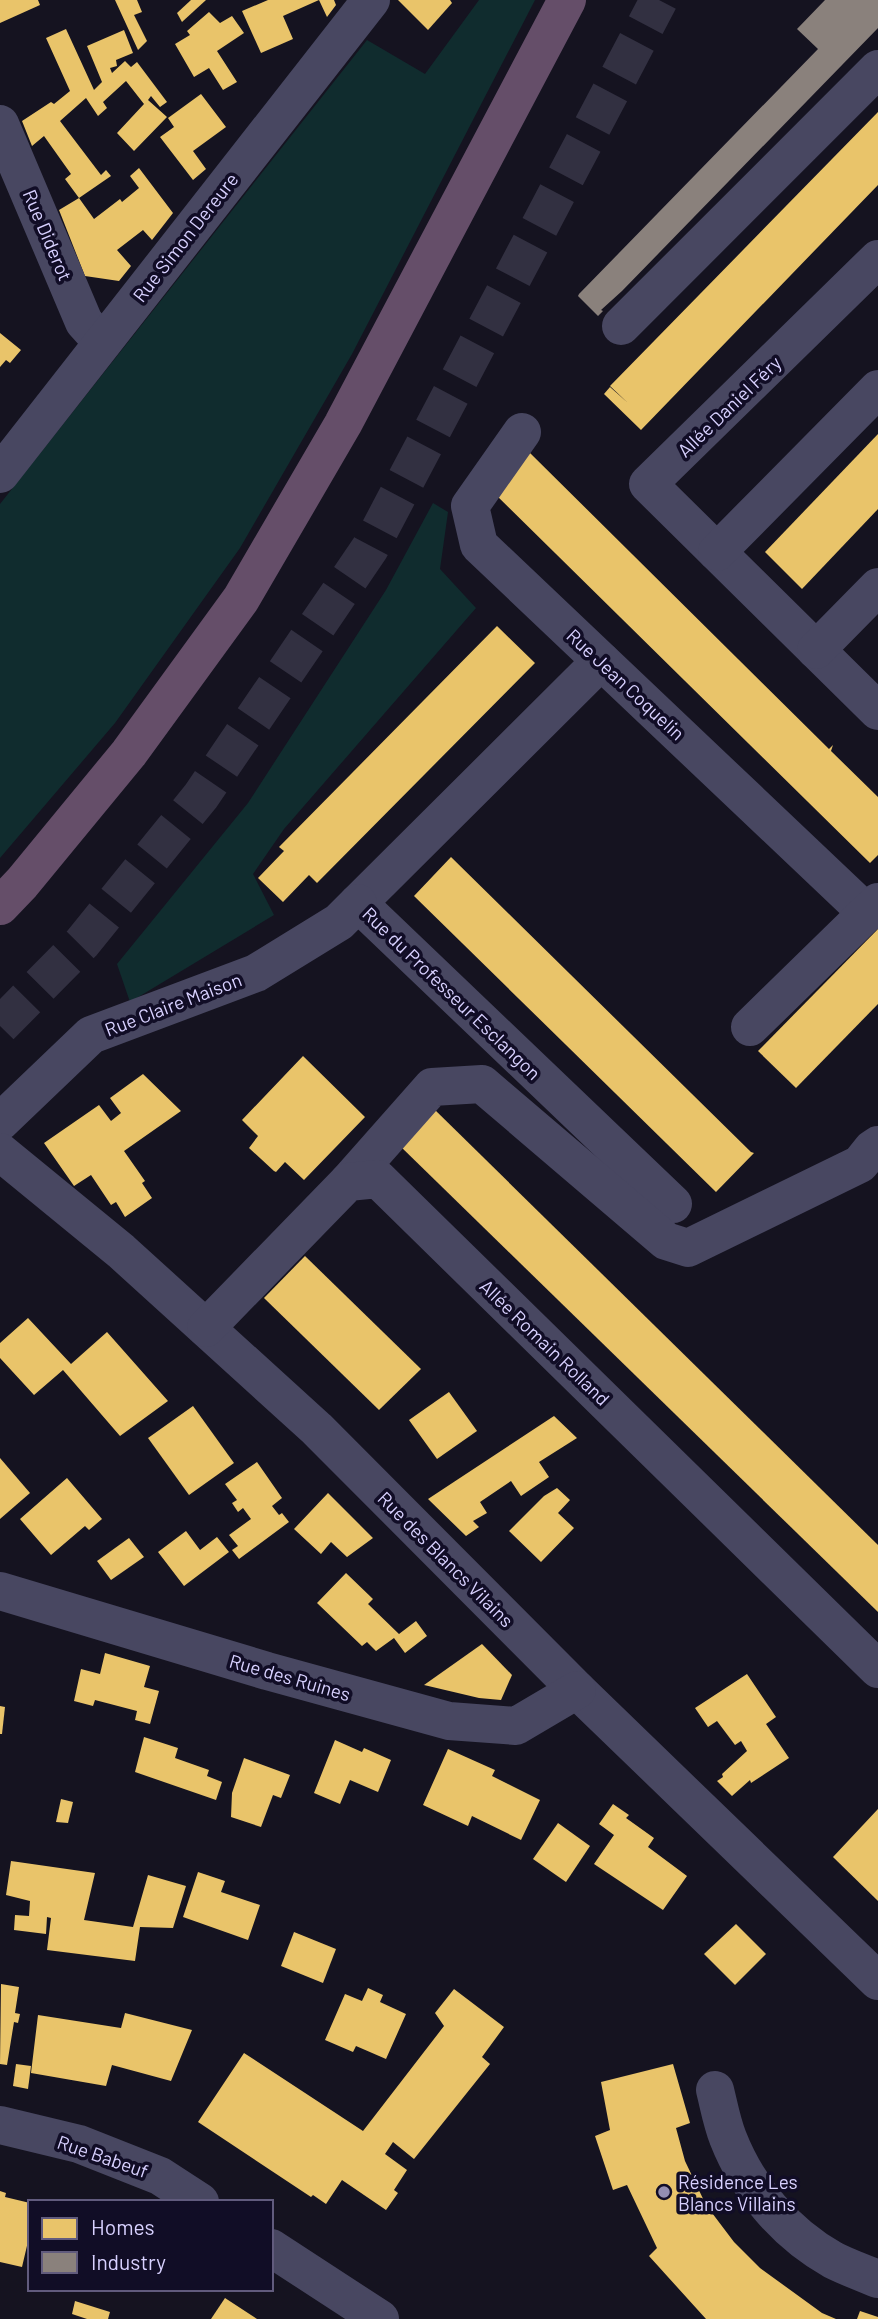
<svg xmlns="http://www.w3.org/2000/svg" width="878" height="2319" font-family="Barlow,sans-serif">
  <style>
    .green { fill: #102c2e }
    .homes { fill: #e9c46a }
    .industry { fill: #8a817c }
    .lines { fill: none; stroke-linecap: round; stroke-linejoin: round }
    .highway-tunnel { stroke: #323041; stroke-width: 38; stroke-dasharray: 38 19; stroke-linecap: butt }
    .minor { stroke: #484761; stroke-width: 38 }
    .highway { stroke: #654e69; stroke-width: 38 }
    .poi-dot { fill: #948eb1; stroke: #110d26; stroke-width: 2.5 }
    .labels { text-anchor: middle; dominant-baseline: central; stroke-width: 7; stroke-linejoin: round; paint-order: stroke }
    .street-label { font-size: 19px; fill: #d8d1ff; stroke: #110d26 }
    .poi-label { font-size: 19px; fill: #d8d1ff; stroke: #110d26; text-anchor: start }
  </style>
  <rect width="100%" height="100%" fill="#151320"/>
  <!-- green -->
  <g class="green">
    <polygon points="479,0 535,0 352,354 240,548 115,723 0,858 0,504 367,40 425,74"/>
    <polygon points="433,503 448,512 440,569 476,608 284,829 253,874 274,915 130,1002 117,964 248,803 386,590"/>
  </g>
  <!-- homes -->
  <g class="homes">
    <polygon points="0,0 38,0 40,5 0,23"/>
    <polygon points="115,0 137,0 142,12 134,15 147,41 138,50"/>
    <polygon points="191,0 206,0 182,22 177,13"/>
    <polygon points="268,0 334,0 336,5 327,17 319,0 283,16 293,39 261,53 242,11"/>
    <polygon points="398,0 450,0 452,3 428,30"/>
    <polygon points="209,12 220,23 232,16 244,33 217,51 237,82 223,90 209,68 194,77 175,44 190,35 187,31"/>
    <polygon points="66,29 94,90 102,82 87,46 124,30 133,53 116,60 117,66 110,68 112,73 125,61 131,67 137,62 167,102 160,107 151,96 148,100 167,117 134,151 117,133 144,104 126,81 103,102 107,108 98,116 86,98 60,121 101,175 106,170 111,176 79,198 65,179 71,174 44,136 32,146 22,121 51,102 54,104 70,91 46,38"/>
    <polygon points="201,94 226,127 193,151 206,169 193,180 160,137 174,127 168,118"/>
    <polygon points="878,112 878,185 641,430 604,394 610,387 628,403 610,386"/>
    <polygon points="139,168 173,213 152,240 143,230 117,250 131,266 119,281 85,276 59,210 79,198 94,219 120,199 122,202 139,188 130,176"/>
    <polygon points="0,333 21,350 10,363 6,360 0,367"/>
    <polygon points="878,434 878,509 802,589 765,552"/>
    <polygon points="530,453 829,749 833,745 831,751 878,797 878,855 870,863 492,491"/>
    <polygon points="497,626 535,663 317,883 309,875 283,902 258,878 284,851 279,847"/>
    <polygon points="451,857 751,1152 754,1153 716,1192 414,896"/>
    <polygon points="878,929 878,1004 796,1088 758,1051"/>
    <polygon points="303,1056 365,1117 304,1180 285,1162 276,1172 274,1171 249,1148 258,1136 242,1120"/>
    <polygon points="143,1074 181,1111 124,1151 145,1181 142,1183 152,1198 125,1217 116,1202 111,1205 91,1175 74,1186 44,1143 99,1105 111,1121 121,1113 110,1098"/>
    <polygon points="433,1108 878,1545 878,1612 398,1144"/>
    <polygon points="305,1256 421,1369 379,1410 264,1298"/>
    <polygon points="28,1318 71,1364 107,1332 168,1401 120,1436 63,1370 34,1395 0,1358 0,1343"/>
    <polygon points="449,1392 477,1431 437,1459 409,1420"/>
    <polygon points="193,1406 234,1463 189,1495 148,1438"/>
    <polygon points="554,1416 577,1438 539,1462 549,1477 521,1496 511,1481 480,1502 487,1513 473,1521 479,1527 466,1536 428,1499"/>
    <polygon points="0,1458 30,1493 0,1519"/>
    <polygon points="257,1462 282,1498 272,1506 279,1515 282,1513 289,1522 239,1559 232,1550 238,1546 229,1535 251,1519 243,1508 238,1512 232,1503 237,1500 225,1484"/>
    <polygon points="67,1478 102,1519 89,1530 85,1526 51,1555 20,1519"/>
    <polygon points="557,1488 570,1500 558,1513 574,1528 541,1562 509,1531 544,1496"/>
    <polygon points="328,1493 373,1538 347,1557 331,1542 321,1554 294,1529"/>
    <polygon points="186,1531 200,1550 217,1537 229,1552 184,1586 158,1552"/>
    <polygon points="129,1538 144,1557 111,1580 97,1561"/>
    <polygon points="346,1573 373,1599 368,1604 399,1634 416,1621 427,1636 405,1653 394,1638 376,1651 367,1642 362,1646 317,1603"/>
    <polygon points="482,1644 512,1675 501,1700 479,1698 424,1685"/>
    <polygon points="105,1653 150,1666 144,1687 159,1691 150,1724 135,1720 137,1711 95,1700 93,1706 74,1701 81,1669 100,1674"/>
    <polygon points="747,1674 776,1717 766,1724 789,1758 751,1783 750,1780 732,1796 717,1781 723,1777 722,1774 747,1751 741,1741 735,1745 717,1721 708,1727 695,1708"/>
    <polygon points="0,1706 5,1707 2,1734 0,1734"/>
    <polygon points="144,1737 178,1748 175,1758 209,1770 207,1776 222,1782 216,1800 135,1772"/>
    <polygon points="335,1740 362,1752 364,1748 391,1760 378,1792 350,1780 340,1804 314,1793"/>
    <polygon points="448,1749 495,1770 492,1776 540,1800 521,1840 472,1816 468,1826 423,1805"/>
    <polygon points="244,1758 290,1775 281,1798 273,1795 261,1827 231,1817 232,1793"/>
    <polygon points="61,1799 73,1802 68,1823 56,1822"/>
    <polygon points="613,1804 629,1815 626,1818 654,1838 648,1847 687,1876 663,1910 594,1864 614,1835 599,1824"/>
    <polygon points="878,1809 878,1901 833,1857"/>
    <polygon points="558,1823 590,1846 566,1882 533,1859"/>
    <polygon points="11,1861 95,1873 84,1920 133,1927 148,1875 186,1886 173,1928 140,1927 135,1961 47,1950 51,1918 47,1917 46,1934 14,1930 15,1915 29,1916 30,1901 6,1895"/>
    <polygon points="198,1872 225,1881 221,1892 260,1905 248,1940 183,1917"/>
    <polygon points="736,1924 766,1954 735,1985 704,1954"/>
    <polygon points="294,1932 336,1949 323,1983 281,1966"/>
    <polygon points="1,1984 19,1987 15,2013 20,2014 18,2023 14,2022 7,2065 0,2064"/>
    <polygon points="368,1988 383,1995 380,2002 406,2014 386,2059 356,2046 353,2052 325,2040 345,1994 362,2001"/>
    <polygon points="454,1989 504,2027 482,2057 490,2064 414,2159 393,2142 385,2154 407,2170 394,2190 398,2193 386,2210 342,2180 326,2204 313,2195 311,2197 198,2122 244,2053 363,2131 444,2026 435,2013"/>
    <polygon points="125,2013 192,2030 171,2081 112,2065 106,2086 31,2073 38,2015 121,2028"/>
    <polygon points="16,2064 31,2066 28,2089 13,2086"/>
    <polygon points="673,2064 690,2123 676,2128 685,2161 706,2205 734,2242 760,2268 822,2313 836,2319 706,2319 649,2256 657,2248 627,2185 613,2190 595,2136 610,2130 601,2082"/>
    <polygon points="0,2191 6,2193 5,2197 30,2203 30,2233 22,2267 0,2262"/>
    <polygon points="225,2298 257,2319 211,2319"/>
    <polygon points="75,2301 110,2312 108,2319 87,2319 72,2314"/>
    <polygon points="860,2311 878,2317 878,2319 857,2319"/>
  </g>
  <!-- industry -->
  <polygon class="industry" points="825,0 878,0 878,28 622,291 601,310 603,311 598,316 578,296 579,294 818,49 797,29"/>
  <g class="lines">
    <!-- highway-tunnel -->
    <polyline class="highway-tunnel" points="0,1026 82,943 201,796 370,548 659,0"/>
    <!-- minor -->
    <g class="minor">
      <polyline points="0,124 84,322 102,342"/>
      <polyline points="878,259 648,484 878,711"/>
      <polyline points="621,326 878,69"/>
      <polyline points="522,432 470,506 479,545 867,913"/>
      <polyline points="0,474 371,0"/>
      <polyline points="717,552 878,389"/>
      <polyline points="816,650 878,587"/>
      <polyline points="601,661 358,903 673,1204"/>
      <polyline points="750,1027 878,902"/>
      <polyline points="0,1122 91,1035 256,973 339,922 358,903"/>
      <polyline points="0,1152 121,1251 317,1429 577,1690 878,1981"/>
      <polyline points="348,1182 432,1087 482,1084 666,1241 688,1248 860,1164 872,1149 878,1145"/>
      <polyline points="206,1328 348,1182 378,1179 878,1669"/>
      <polyline points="0,1591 267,1671 449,1721 516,1726 577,1690"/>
      <path d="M715 2090C719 2106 722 2123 728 2138 748 2189 785 2233 833 2260 847 2267 863 2273 878 2279"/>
      <polyline points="0,2125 79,2144 160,2176 200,2202"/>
      <polyline points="271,2248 380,2319"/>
    </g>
    <!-- highway -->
    <polyline class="highway" points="0,906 22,883 129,753 241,599 343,424 567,0"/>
  </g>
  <!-- markers -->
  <circle class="poi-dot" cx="664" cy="2192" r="7"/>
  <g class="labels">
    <!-- street labels -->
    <g class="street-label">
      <text transform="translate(48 235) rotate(67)">Rue Diderot</text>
      <text transform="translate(185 237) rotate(-52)">Rue Simon Dereure</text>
      <text transform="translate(729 406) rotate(-44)">Allée Daniel Féry</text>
      <text transform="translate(626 684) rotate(43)">Rue Jean Coquelin</text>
      <text transform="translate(452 993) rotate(44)">Rue du Professeur Esclangon</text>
      <text transform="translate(173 1004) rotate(-21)">Rue Claire Maison</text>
      <text transform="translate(545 1342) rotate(44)">Allée Romain Rolland</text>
      <text transform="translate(446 1559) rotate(45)">Rue des Blancs Vilains</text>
      <text transform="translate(290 1677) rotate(16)">Rue des Ruines</text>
      <text transform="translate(103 2156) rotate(19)">Rue Babeuf</text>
    </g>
    <!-- poi labels -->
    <g class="poi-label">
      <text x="678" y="2181">Résidence Les<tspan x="678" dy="22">Blancs Villains</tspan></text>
    </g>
  </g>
  <!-- legend -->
  <rect x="28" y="2200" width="245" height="91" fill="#110d26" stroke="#615b7d" stroke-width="2"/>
  <rect x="42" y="2218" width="35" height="21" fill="#e9c46a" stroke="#615b7d" stroke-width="2"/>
  <text x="91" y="2235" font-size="21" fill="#d8d1ff">Homes</text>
  <rect x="42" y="2252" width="35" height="21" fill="#8a817c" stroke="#615b7d" stroke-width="2"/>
  <text x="91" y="2270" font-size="21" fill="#d8d1ff">Industry</text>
</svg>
